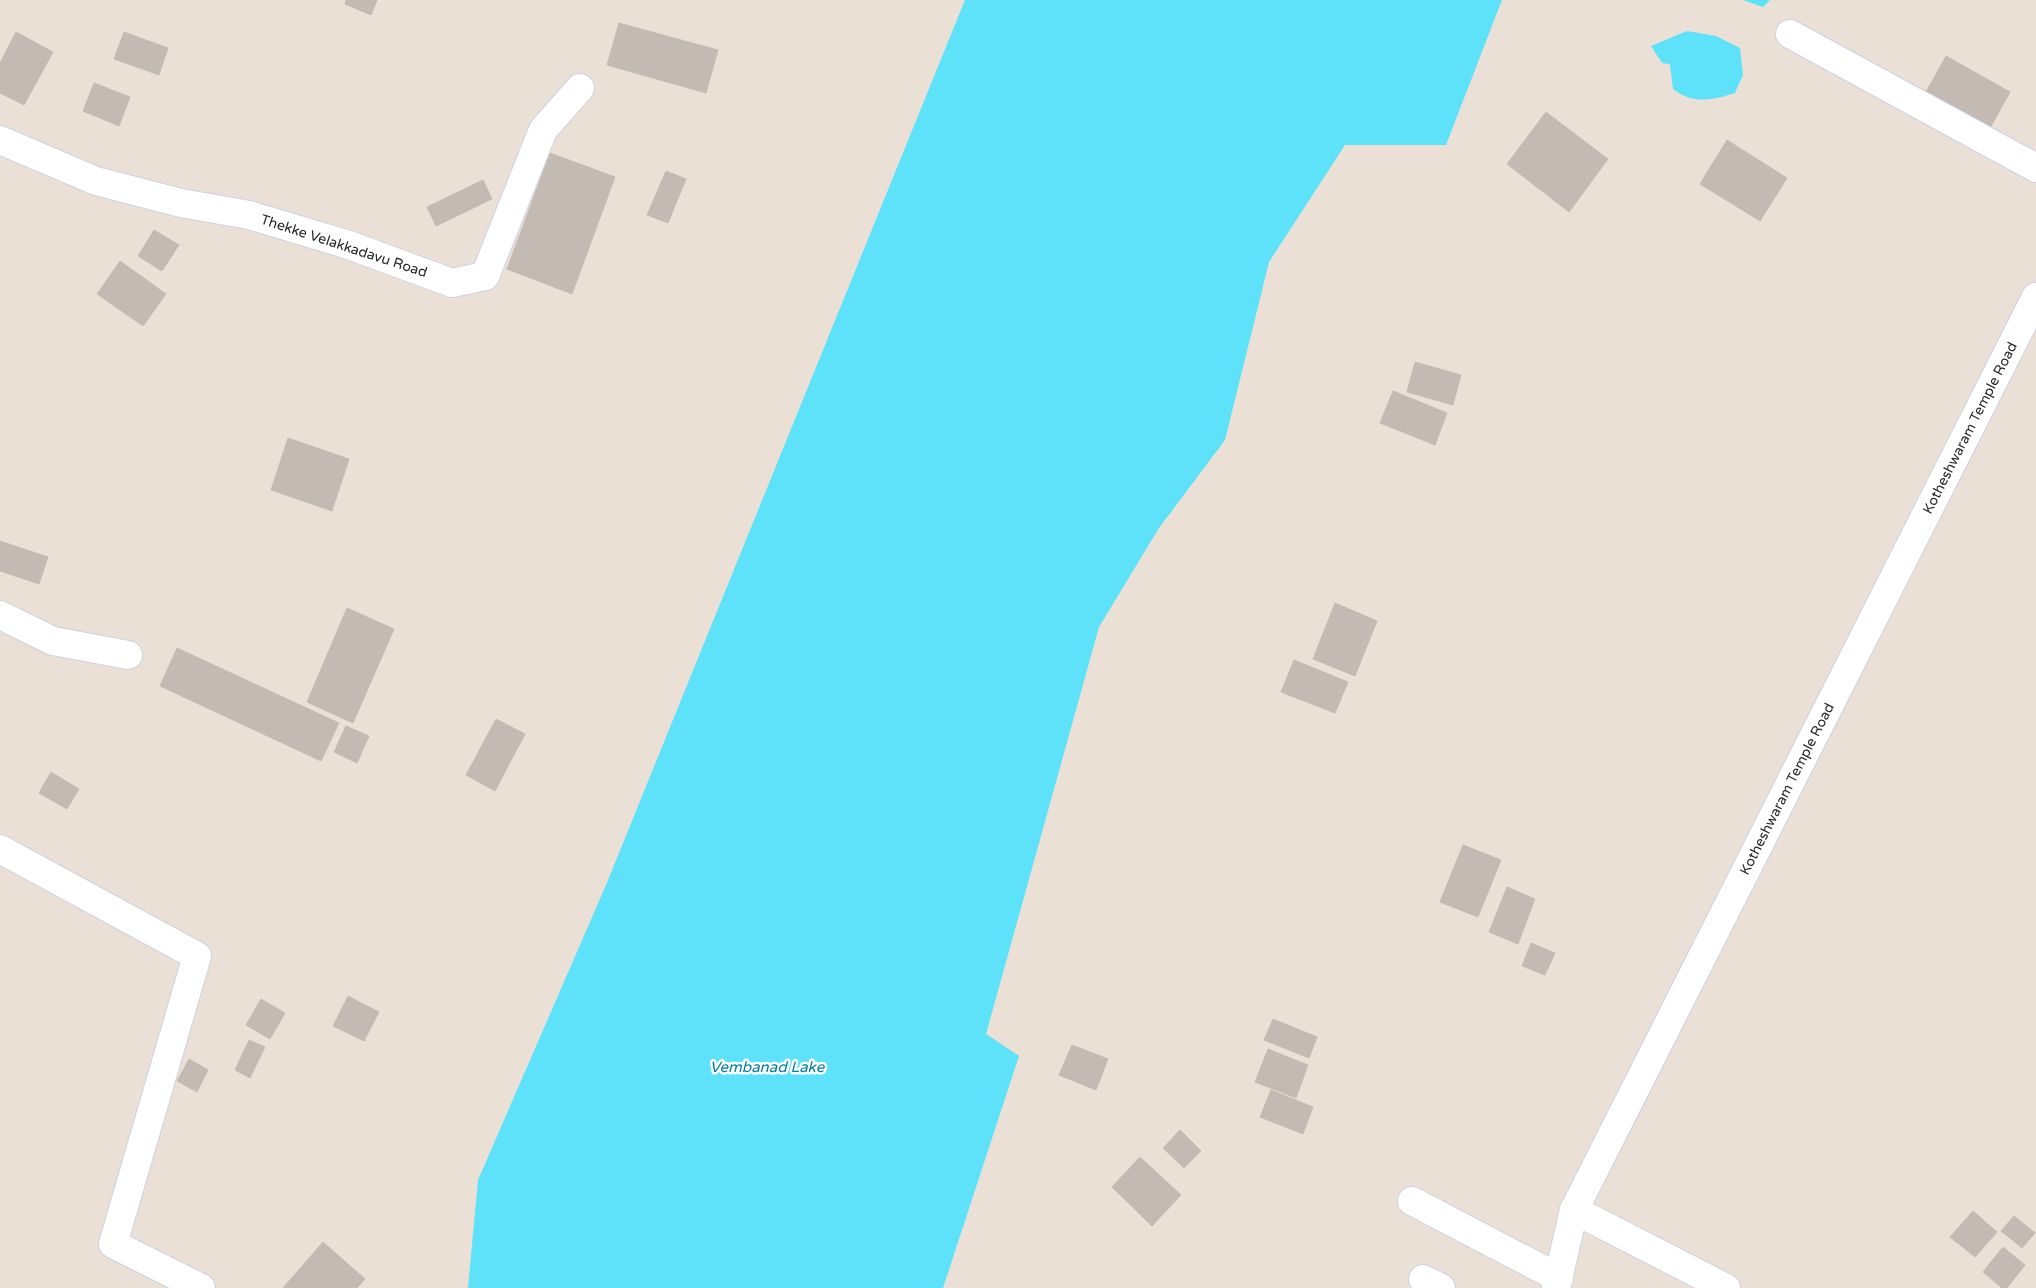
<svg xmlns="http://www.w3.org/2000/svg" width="2036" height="1288" font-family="'Varela Round',sans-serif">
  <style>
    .water { fill: #5de2fa }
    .building { fill: #c2bab3; stroke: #c6bcb0 }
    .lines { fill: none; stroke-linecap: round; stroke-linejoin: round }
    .minor-casing { stroke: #cbd2e2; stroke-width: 30 }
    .minor { stroke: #fff; stroke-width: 28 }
    .labels { text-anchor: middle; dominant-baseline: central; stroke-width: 5; stroke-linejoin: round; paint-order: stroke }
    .street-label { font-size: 14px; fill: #272727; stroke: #fff }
    .water-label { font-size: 15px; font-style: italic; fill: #017ca1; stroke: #fff }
  </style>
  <rect width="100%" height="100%" fill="#ebe0d6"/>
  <!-- water -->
  <g class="water">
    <polygon points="965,0 1502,0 1446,145 1345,145 1269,262 1225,440 1159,528 1099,627 986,1034 1019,1056 943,1288 468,1288 478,1180 606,885"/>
    <polygon points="1743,0 1770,0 1763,7"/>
    <path d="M1687 31 1716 36 1740 48 1743 75 1735 93C1712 100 1693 105 1673 89L1670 64 1662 63 1651 46Z"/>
  </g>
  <!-- building -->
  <g class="building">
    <polygon points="346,0 377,0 371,15 345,4"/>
    <polygon points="619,23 718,50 706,93 607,65"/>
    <polygon points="16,32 53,52 24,105 0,93 0,63"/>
    <polygon points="124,32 168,48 159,75 114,59"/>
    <polygon points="1946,56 2010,92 1989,130 1925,94"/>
    <polygon points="94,83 130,97 119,126 83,111"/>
    <polygon points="1546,112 1608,159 1569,212 1507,164"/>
    <polygon points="1727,140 1787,178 1760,221 1700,184"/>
    <polygon points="550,153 615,177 572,294 507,269"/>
    <polygon points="666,171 686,179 668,223 647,215"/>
    <polygon points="483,180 492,199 436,226 427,207"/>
    <polygon points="154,230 179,245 162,271 138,256"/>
    <polygon points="120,261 166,294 143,326 97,294"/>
    <polygon points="1415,362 1461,375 1453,405 1407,392"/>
    <polygon points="1393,391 1447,413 1435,445 1380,423"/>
    <polygon points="288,438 349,459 332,511 271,490"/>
    <polygon points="0,541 48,557 39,584 0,571"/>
    <polygon points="1335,603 1377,621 1355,676 1313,659"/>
    <polygon points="347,608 394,629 353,723 307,702"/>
    <polygon points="177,648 339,723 321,761 160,686"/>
    <polygon points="1294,660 1348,682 1335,713 1281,692"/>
    <polygon points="496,719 525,734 495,791 466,775"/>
    <polygon points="346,726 369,736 357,763 334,752"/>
    <polygon points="51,772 79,789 67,809 39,793"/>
    <polygon points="1463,845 1501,860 1478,917 1440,902"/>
    <polygon points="1507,887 1535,899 1518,944 1489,932"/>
    <polygon points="1531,943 1555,953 1545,975 1522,966"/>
    <polygon points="348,996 379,1012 364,1041 333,1026"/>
    <polygon points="261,999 285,1013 270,1039 246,1025"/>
    <polygon points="1273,1019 1317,1037 1309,1058 1264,1040"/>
    <polygon points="249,1040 265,1047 250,1078 235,1070"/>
    <polygon points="1072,1045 1108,1059 1096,1090 1059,1075"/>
    <polygon points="1268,1049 1308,1065 1296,1098 1255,1082"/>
    <polygon points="189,1059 208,1070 197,1092 177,1081"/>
    <polygon points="1271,1090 1313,1107 1303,1134 1260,1117"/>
    <polygon points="1180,1130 1201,1151 1184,1168 1163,1148"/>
    <polygon points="1140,1157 1181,1195 1152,1226 1112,1187"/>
    <polygon points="1973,1211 1997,1232 1975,1257 1950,1237"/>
    <polygon points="2014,1216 2035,1233 2022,1248 2001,1231"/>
    <polygon points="323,1242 365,1279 357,1288 283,1288"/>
    <polygon points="2003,1247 2025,1265 2007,1288 2002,1288 1983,1272"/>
  </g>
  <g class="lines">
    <defs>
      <g id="minor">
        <polyline points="1790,34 2036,168"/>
        <polyline points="0,140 96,181 181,203 249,215 349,245 452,283 485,276 543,130 580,88"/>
        <polyline points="0,615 53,641 128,655"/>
        <polyline points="0,849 197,956 113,1244 201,1288"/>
        <polyline points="1412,1201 1559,1278"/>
        <polyline points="1574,1210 1726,1288"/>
        <polyline points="1423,1279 1441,1288"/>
        <polyline points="1556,1288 1574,1210 2036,297"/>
      </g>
    </defs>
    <!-- minor casing -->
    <use href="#minor" class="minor-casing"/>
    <!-- minor -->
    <use href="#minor" class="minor"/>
  </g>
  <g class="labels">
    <!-- street labels -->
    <g class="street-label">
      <text transform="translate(344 246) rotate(18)">Thekke Velakkadavu Road</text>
      <text transform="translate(1970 428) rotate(-63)">Kotheshwaram Temple Road</text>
      <text transform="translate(1787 789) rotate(-63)">Kotheshwaram Temple Road</text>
    </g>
    <!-- water labels -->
    <g class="water-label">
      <text x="767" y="1067">Vembanad Lake</text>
    </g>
  </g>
</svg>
